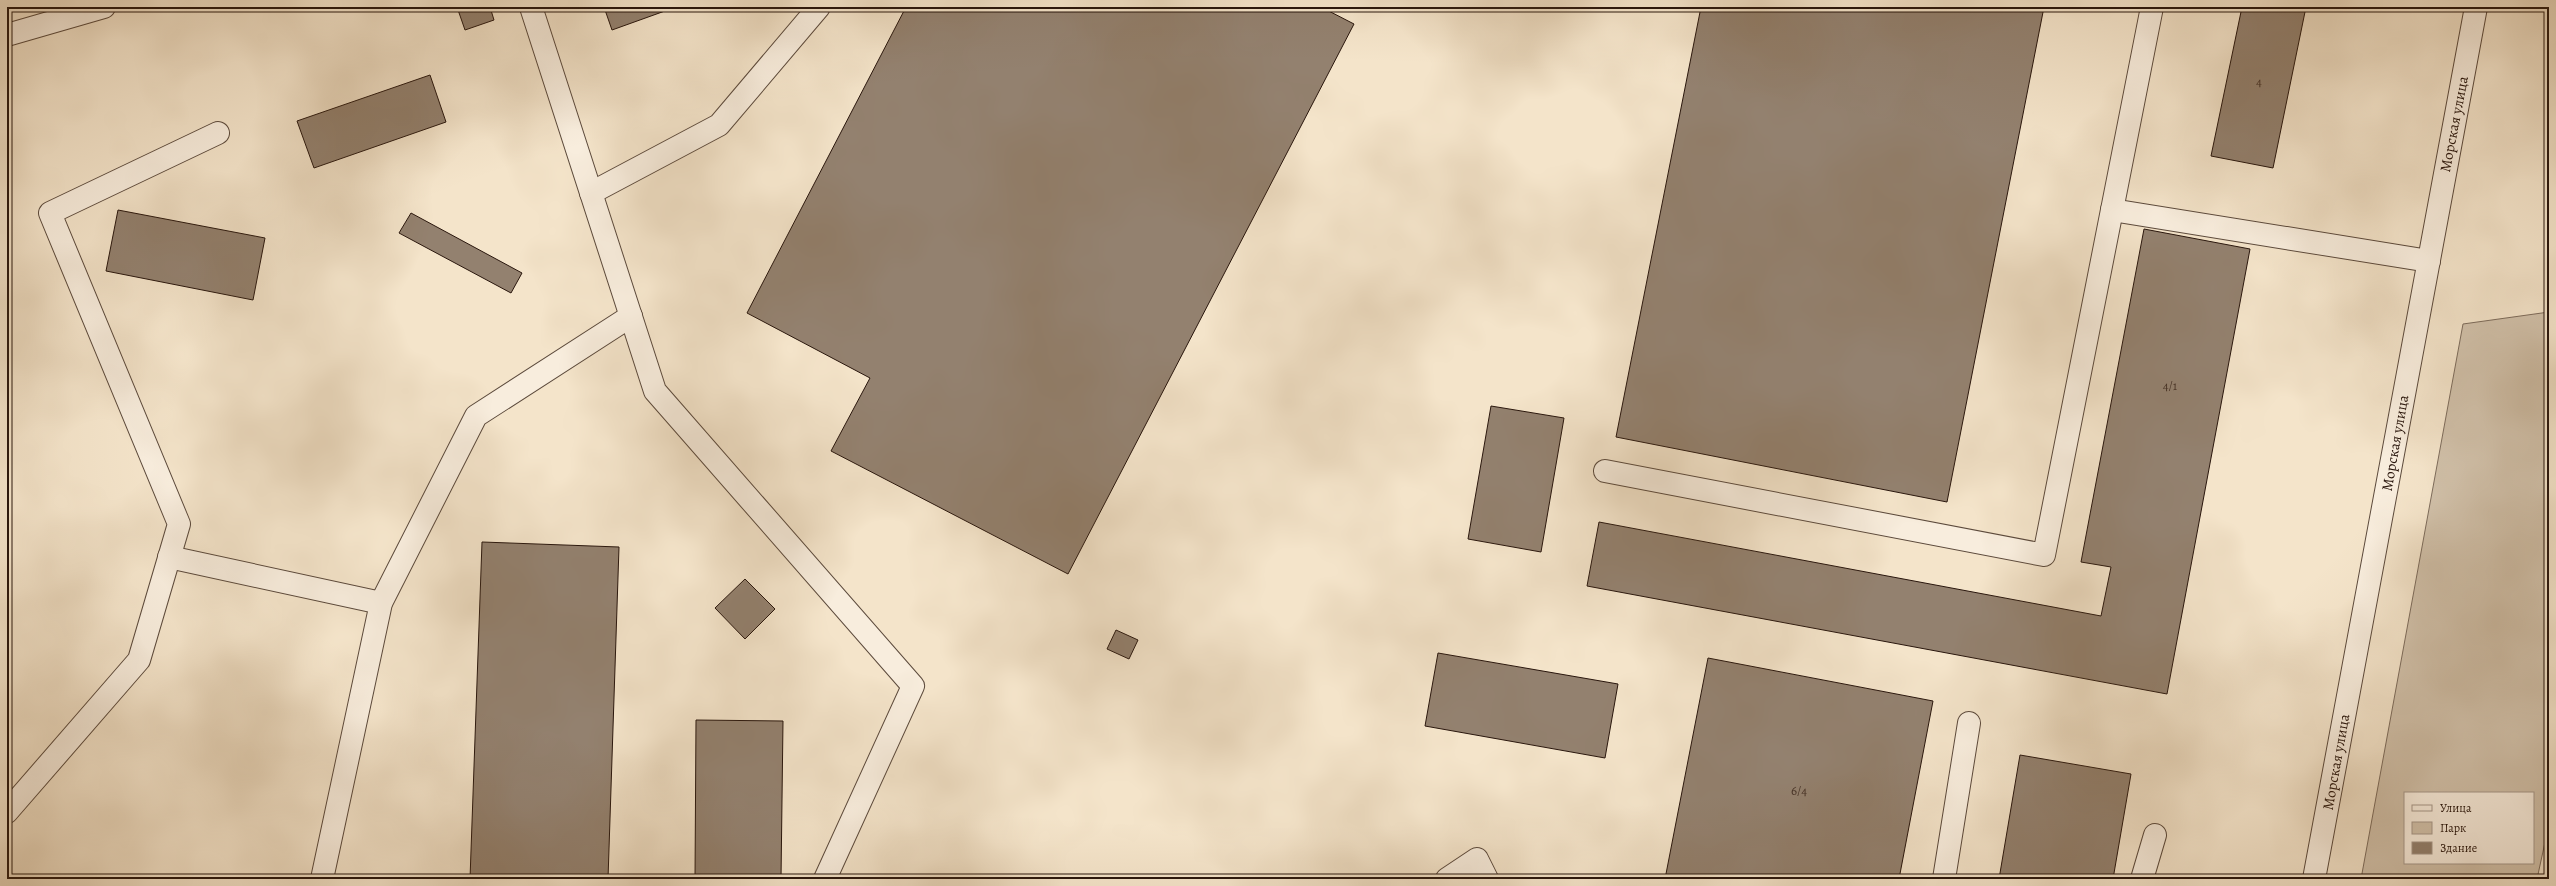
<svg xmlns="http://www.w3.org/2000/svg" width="2556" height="886" font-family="Alegreya,serif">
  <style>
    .green { fill: #d1c1aa; stroke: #7d6c5c; fill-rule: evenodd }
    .building { fill: #93816f; stroke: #29160d }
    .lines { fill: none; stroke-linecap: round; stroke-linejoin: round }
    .minor-casing { stroke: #5c4a3c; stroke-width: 24 }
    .minor { stroke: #f8eddd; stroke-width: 22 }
    .labels { text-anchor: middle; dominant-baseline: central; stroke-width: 3; stroke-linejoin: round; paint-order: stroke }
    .number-label { font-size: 13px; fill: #443126 }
    .street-label { font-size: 15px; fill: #29160d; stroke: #f8eddd }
  </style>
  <rect width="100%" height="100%" fill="#f4e4ca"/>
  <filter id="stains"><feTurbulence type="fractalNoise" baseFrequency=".005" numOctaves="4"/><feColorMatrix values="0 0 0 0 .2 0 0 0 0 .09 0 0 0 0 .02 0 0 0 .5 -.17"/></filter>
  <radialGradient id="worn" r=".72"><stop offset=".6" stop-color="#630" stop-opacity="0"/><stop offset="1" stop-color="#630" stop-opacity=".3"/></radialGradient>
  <!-- green -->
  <g class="green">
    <path d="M2549 312V824L2537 879H2361L2463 324ZM2405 793H2533V863H2405Z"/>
    <polygon points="2549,853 2549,879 2544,879"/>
  </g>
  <!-- building -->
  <g class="building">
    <polygon points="457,7 490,7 494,20 465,30"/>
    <polygon points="604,7 676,7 612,30"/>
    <polygon points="906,7 1321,7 1354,24 1068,574 831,451 870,378 747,313"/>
    <polygon points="1701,7 2044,7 1947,502 1616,437"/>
    <polygon points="2242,7 2306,7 2273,168 2211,156"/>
    <polygon points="430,75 446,122 314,168 297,121"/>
    <polygon points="118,210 265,238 253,300 106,271"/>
    <polygon points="411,213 522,273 511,293 399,233"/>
    <polygon points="2144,229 2250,249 2167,694 1587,586 1599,522 2101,616 2111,567 2081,562"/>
    <polygon points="1491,406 1564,418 1541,552 1468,539"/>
    <polygon points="482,542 619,547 608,879 470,879"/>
    <polygon points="745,579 775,609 745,639 715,608"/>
    <polygon points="1116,630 1138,640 1129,659 1107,649"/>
    <polygon points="1438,653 1618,684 1605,758 1425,726"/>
    <polygon points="1708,658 1933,701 1899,879 1665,879"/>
    <polygon points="696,720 783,721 781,879 695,879"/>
    <polygon points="2020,755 2131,774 2113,879 1999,879"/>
  </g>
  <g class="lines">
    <defs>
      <g id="minor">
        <polyline points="531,7 655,391 913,686 825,879"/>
        <polyline points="7,35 104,7"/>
        <polyline points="591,193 719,125 819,7"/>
        <polyline points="2112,210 2429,261"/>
        <polyline points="1605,471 2044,555 2152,7"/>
        <polyline points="169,557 381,603"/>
        <polyline points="7,812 139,660 179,524 50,213 218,133"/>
        <polyline points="322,879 381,603 476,416 631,316"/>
        <polyline points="1447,879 1477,859 1487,879"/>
        <polyline points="1944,879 1969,723"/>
        <polyline points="2142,879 2155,835"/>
        <polyline points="2314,879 2476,7"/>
      </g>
    </defs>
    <!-- minor casing -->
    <use href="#minor" class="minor-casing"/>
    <!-- minor -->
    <use href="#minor" class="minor"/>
  </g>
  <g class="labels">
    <!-- number labels -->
    <g class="number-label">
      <text x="2259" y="81">4</text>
      <text x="2170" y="385">4/1</text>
      <text x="1799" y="790">6/4</text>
    </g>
    <!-- street labels -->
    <g class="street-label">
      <text transform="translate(2454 124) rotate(-79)">Морская улица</text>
      <text transform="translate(2395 443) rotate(-80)">Морская улица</text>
      <text transform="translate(2336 762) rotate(-80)">Морская улица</text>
    </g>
  </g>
  <!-- margin -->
  <rect width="2556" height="886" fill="none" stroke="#f4e4ca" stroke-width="24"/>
  <rect x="8" y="8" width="2540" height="870" fill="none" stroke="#29160d" stroke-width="2"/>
  <rect x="12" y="12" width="2532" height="862" fill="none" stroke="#29160d"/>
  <!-- legend -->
  <rect x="2404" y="792" width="130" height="72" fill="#f8eddd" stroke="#a5978a"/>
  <rect x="2412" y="805" width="20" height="6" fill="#f8eddd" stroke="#a5978a"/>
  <text x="2440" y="812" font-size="12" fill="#29160d">Улица</text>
  <rect x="2412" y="822" width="20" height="12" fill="#d1c1aa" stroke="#a5978a"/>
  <text x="2440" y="832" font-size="12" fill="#29160d">Парк</text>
  <rect x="2412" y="842" width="20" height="12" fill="#93816f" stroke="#a5978a"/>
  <text x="2440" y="852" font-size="12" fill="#29160d">Здание</text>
  <rect width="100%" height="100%" filter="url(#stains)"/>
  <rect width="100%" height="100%" fill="url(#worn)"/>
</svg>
